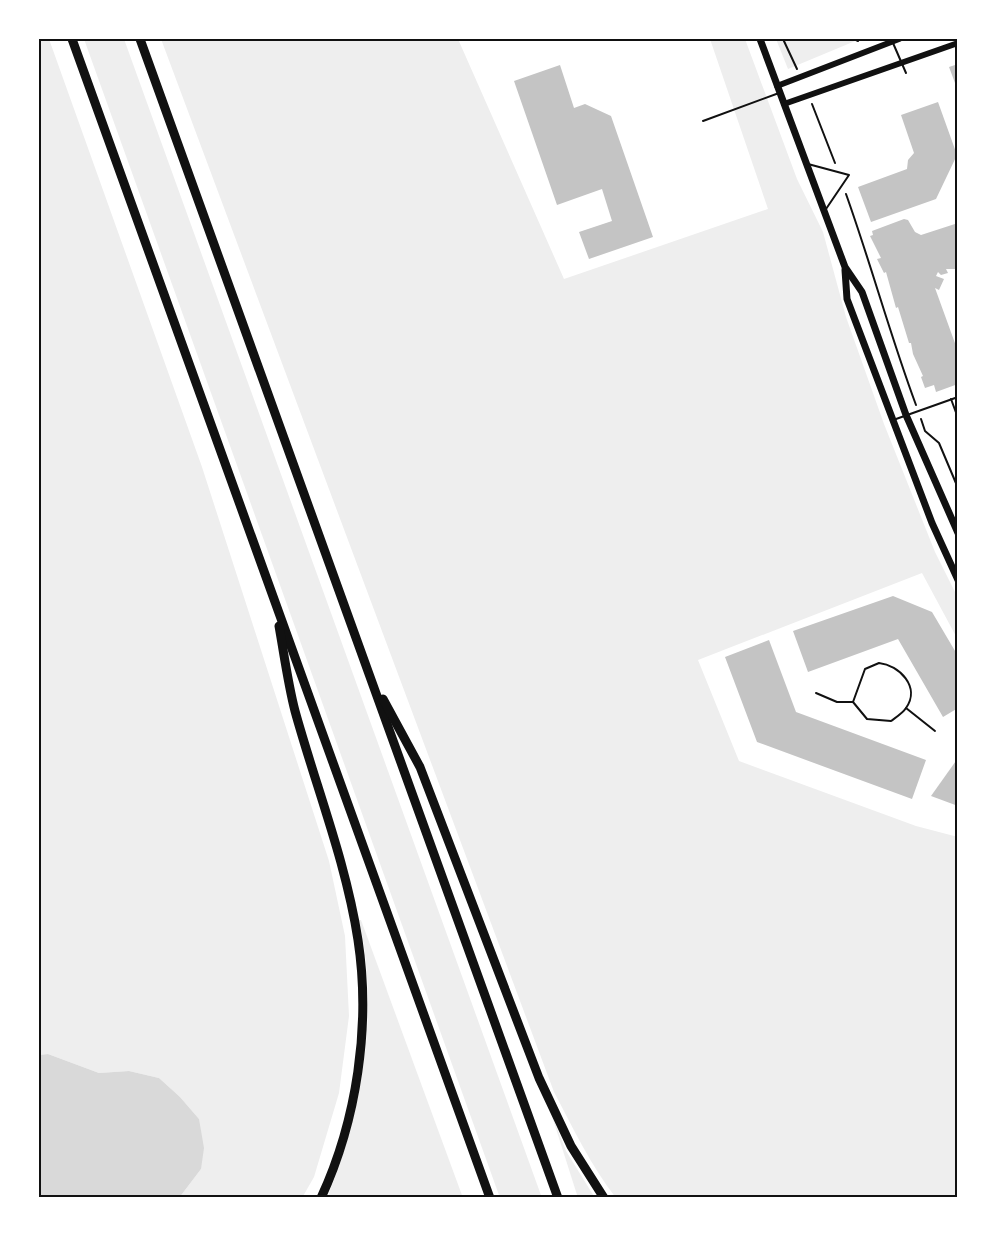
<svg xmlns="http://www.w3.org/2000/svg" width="997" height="1237" font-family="'Alegreya Sans',sans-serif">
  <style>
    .green { fill: #eee }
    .water { fill: #d9d9d9 }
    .building { fill: #c4c4c4 }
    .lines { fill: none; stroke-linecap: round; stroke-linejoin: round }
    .path { stroke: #111; stroke-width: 2 }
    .service { stroke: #111; stroke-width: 2 }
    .tertiary { stroke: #111; stroke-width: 6 }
    .secondary { stroke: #111; stroke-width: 7 }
    .motorway { stroke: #111; stroke-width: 9 }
    .neatline { fill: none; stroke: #111; stroke-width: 2 }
  </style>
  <rect width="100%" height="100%" fill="#fff"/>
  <!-- green -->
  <g class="green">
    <polygon points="39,39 49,39 202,467 329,861 345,936 349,1016 339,1093 314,1177 302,1198 179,1198 201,1169 199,1119 180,1097 159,1078 129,1071 99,1073 48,1054 39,1055"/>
    <polygon points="84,39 124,39 542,1198 500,1198"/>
    <path d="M161 39H458L564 279 768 209 710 39H745L797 179 823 232 846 317 884 424 935 552 958 598V640L922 573 698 660 739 761 916 826 958 837V1198H616C591 1166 573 1128 554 1092Z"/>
    <polygon points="776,39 860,39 788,69"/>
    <path d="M359 920H361L463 1198H327C362 1112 380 1012 359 920Z"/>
    <polygon points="551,1113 566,1151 595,1198 578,1198"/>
  </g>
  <!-- water -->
  <polygon class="water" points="48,1054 99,1073 129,1071 159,1078 180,1097 199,1119 204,1148 201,1169 179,1198 39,1198 39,1055"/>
  <!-- building -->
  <g class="building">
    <polygon points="958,64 958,82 955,83 949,67"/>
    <polygon points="560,65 574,108 585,104 611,116 653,237 589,259 579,232 612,221 602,189 557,205 514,81"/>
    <polygon points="938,102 957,155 936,199 871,222 858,187 907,169 908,160 914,153 901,115"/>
    <polygon points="904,219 908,220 915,232 921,235 958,223 958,269 946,269 948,273 941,275 938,272 936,276 944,279 939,290 935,288 956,346 958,384 936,392 934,385 925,388 921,377 923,376 913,354 911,343 909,343 898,307 896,308 886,272 884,273 877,259 881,258 870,236 873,235 872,231"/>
    <polygon points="893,596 932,612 958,656 958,708 943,717 898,639 808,672 793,631"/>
    <polygon points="769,640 796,712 926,760 912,799 757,742 725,657"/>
    <polygon points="958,758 958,806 931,796"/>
  </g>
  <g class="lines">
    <!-- path -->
    <g class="path">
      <polyline points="783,39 797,69"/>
      <polyline points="854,39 858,41"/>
      <polyline points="812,104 835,163"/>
      <path d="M846 194C871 264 890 335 916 405"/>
      <polyline points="921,419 925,431 939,443 958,488"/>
    </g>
    <!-- service -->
    <g class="service">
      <polyline points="893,43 906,73"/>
      <polyline points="703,121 779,93"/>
      <polyline points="808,164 849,175 826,209"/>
      <polyline points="951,399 958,418"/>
      <polyline points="896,419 958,397"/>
      <path d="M879 663C899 665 921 687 906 708 903 713 895 718 891 721L867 719 853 702 865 669Z"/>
      <polyline points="816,693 837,702 853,702"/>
      <polyline points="906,708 935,731"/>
    </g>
    <!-- tertiary -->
    <g class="tertiary">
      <polyline points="777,86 899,39"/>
      <polyline points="784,104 958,43"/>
    </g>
    <!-- secondary -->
    <g class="secondary">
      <polyline points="760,39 845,267 862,292 906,415 958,533"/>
      <polyline points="845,270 847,299 932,523 958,580"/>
    </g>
    <!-- motorway -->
    <g class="motorway">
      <polyline points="72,39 490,1198"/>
      <polyline points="140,39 558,1198"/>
      <path d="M279 626C284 654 288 684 295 711 316 787 346 862 358 940 371 1025 357 1120 321 1198"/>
      <polyline points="383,699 420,767 539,1078 571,1146 604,1198"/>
    </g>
  </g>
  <!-- border -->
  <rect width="997" height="1237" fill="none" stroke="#ffffff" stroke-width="81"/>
  <rect x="40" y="40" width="916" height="1156" class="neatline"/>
</svg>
